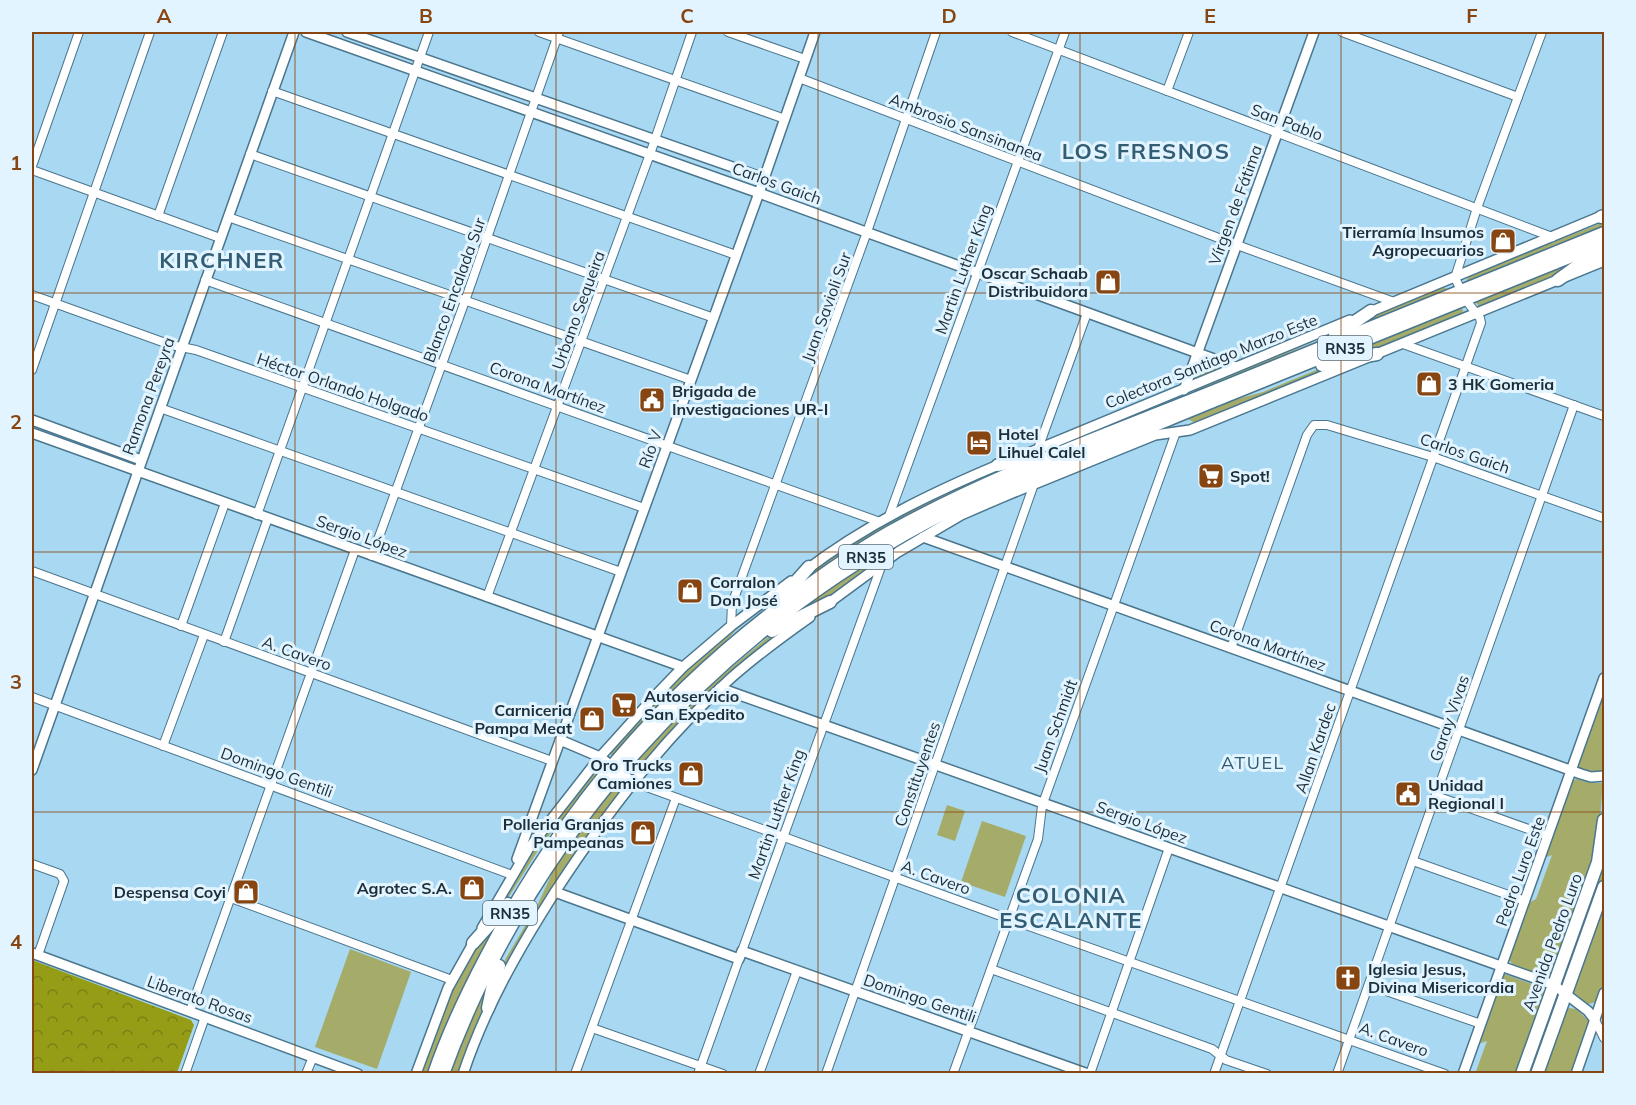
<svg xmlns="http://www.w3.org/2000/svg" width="1636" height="1105" font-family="Mulish,sans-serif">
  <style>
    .green { fill: #a5ac69 }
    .forest { fill: url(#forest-crowns) }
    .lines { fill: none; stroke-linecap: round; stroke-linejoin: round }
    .minor-casing { stroke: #4a768e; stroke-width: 10 }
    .tertiary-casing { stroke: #4a768e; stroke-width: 12 }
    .primary-casing { stroke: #4a768e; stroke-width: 15 }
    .trunk-casing { stroke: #4a768e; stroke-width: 15 }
    .minor { stroke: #fff; stroke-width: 8 }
    .tertiary { stroke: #fff; stroke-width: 9 }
    .primary { stroke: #fff; stroke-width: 12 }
    .trunk { stroke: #fff; stroke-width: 12 }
    .grid { fill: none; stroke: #874611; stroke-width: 1.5; stroke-opacity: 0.55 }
    .labels { text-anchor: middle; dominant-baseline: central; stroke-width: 6; stroke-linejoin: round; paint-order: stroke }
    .shield { fill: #e2f4ff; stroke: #576a74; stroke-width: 1.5 }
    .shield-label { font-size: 15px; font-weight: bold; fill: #1c2f39 }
    .street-label { font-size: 16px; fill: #1c2f39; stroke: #e2f4ff }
    .poi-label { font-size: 16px; font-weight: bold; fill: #1c2f39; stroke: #e2f4ff; text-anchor: start }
    .neighbourhood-label { font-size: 18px; letter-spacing: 1.5px; fill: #325d74; stroke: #e2f4ff }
    .district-label { font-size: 22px; font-weight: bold; letter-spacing: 1.5px; fill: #325d74; stroke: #e2f4ff }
    .neatline { fill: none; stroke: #874611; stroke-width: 2 }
    .grid-label { font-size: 20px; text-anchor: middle; font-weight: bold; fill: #874611 }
  </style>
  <defs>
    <pattern id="forest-crowns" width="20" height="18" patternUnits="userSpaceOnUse" patternTransform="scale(1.5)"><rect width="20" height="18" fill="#959d16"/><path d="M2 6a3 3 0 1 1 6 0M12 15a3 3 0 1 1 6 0" fill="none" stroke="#798015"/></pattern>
  </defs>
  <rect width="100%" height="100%" fill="#a9d8f2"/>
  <!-- green -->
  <g class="green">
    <polygon points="1604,222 1604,228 1465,284 1467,279 1471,275"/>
    <polygon points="1583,258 1547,281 1480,307 1475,302"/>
    <polygon points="1442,287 1451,290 1340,335 1375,315"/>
    <polygon points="1461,306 1463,311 1460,315 1380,348 1340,355"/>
    <path d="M1336 330 1337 331C1288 352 1241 376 1192 394L1197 387Z"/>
    <polygon points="1202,361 1221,367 1221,368 1196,380 1195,377"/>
    <polygon points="1343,363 1195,423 1186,418 1219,404 1263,392 1326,366"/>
    <path d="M1169 422 1170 425C1090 457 1007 486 931 528 881 556 838 600 785 621 800 604 824 590 843 577 943 509 1058 468 1169 422Z"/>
    <path d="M1021 462 797 588C832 546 887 521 936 498 964 485 991 472 1021 462Z"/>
    <polygon points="790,586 791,587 736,630 707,661 671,693 612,757 610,752 612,748 688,668 709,648"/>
    <polygon points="789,626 664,739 637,770 629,770 628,767 693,699 767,638"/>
    <polygon points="1604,691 1604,771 1592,771 1579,768 1578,766"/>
    <polygon points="600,768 602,770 577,803 544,841 508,898 495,915 520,869 542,837 594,770"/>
    <polygon points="1576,779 1591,783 1603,783 1597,853 1552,978 1513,965 1508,958 1528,903 1536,899 1552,855 1544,858 1572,782"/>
    <path d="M619 780 623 785 622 790C577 851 535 914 498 981L496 980 506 958 538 904 554 869 569 844Z"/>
    <polygon points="947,805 965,811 955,841 937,835"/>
    <polygon points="982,821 1026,836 1005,897 961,882"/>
    <polygon points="1604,855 1604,876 1564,982 1577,935"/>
    <polygon points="1604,898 1604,980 1597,1002 1588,1004 1572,991"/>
    <polygon points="501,918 429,1073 420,1074 453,987 472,951"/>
    <polygon points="350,949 411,972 377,1069 315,1047"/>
    <polygon points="1504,974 1543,988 1546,991 1518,1073 1475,1074 1487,1041 1478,1044"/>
    <polygon points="491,980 480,1016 458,1073 447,1074 484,991"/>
    <polygon points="1568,1008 1576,1009 1590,1022 1571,1073 1542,1074 1565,1010"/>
  </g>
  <!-- forest -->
  <polygon class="forest" points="32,960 191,1020 194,1025 177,1073 32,1073"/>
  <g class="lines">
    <defs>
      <g id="minor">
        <polyline points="539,32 785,119"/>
        <polyline points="728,32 805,59"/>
        <polyline points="1012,32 1552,237"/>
        <polyline points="1342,32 1518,97"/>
        <polyline points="799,78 1237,245 1394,302"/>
        <polyline points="272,91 736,255"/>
        <polyline points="1167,91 1189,32"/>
        <polyline points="250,154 714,318"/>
        <polyline points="32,166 79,32"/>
        <polyline points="32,170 220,238"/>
        <polyline points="158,216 223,32"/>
        <polyline points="228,217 691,380"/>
        <polyline points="205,280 880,522"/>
        <polyline points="1462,292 1455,278 1477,208 1542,32"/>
        <polyline points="32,295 171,345 196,350 644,508"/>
        <polyline points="1403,344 1604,416"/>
        <polyline points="32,370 150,32"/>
        <polyline points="160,408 621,572"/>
        <polyline points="1038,449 1087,313"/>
        <polyline points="257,515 429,32"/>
        <polyline points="889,516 1065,32"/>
        <polyline points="372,556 465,301 559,32"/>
        <polyline points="32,571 552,761"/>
        <polyline points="487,597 650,154 692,32"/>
        <polyline points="181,626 225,503"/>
        <polyline points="731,626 732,604 867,232 936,32"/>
        <polyline points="224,642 268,518"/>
        <polyline points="1231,648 1307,435 1314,425 1327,425 1433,457 1604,518"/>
        <polyline points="32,697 512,875"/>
        <polyline points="163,746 204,635"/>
        <polyline points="633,782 1009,919 1445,1074"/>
        <polyline points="1436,796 1548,836"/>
        <polyline points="1413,861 1525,901"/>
        <polyline points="32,864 60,874 64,881 38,955"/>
        <polyline points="231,898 452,980"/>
        <polyline points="742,951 882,564"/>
        <polyline points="991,969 1212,1049 1226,1060 1267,1074"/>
        <polyline points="1369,985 1481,1024"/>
        <polyline points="190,1011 355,550"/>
        <polyline points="1595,1020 1604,1038"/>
        <polyline points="592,1028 723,1074"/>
        <polyline points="185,1074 205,1017"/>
        <polyline points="306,1074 313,1057"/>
        <polyline points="575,1074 676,798"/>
        <polyline points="698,1074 739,959"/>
        <polyline points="759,1074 797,971"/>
        <polyline points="826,1074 1034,484"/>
        <polyline points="953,1074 1038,839 1042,806 1176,432"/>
        <polyline points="1090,1074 1169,848"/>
        <polyline points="1214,1074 1481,323 1480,318 1465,299"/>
        <polyline points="1337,1074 1574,405"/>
      </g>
      <g id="tertiary">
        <polyline points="306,32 759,193 1236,367"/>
        <polyline points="347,32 764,178"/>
        <polyline points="1365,314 1604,215"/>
        <polyline points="1184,390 1314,32"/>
        <polyline points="32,420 141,460"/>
        <polyline points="32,433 683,667"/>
        <polyline points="1019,457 1350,320"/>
        <polyline points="923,537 1581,774 1591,777 1604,776"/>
        <path d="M805 571C865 525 933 492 1003 463"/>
        <polyline points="826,605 898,552 961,515 1005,496 1155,435 1190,430 1604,261"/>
        <polyline points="720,688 1554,985 1588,1011 1595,1020"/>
        <polyline points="560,740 600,757 633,782"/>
        <polyline points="32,770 294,32"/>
        <polyline points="517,859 759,193 815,32"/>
        <polyline points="555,892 739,959 742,951 1088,1074"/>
        <polyline points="482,928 529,848 600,757 655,696 683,667 731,626 791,581"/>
        <polyline points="32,953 358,1074"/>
        <polyline points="416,1074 448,988 475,940"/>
        <path d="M463 1074C485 1008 518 950 555 892 606 814 662 740 731 678 756 656 783 636 810 617"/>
        <polyline points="1463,1074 1604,678"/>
        <polyline points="1576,1074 1604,993"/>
      </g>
      <g id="primary">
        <polyline points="1522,1074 1598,862 1604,820"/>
        <polyline points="1537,1074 1604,887"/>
      </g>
      <g id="trunk">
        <polyline points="1601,217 1604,216"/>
        <polyline points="1558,280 1584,261 1599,253"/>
        <polyline points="1335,335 1371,311"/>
        <polyline points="1322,365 1336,361 1377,354"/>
        <polyline points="998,465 1030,458"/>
        <polyline points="784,595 809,567"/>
        <polyline points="772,631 830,602"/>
        <polyline points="473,943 508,904"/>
        <polyline points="488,1008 494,980 499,966"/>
        <path d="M434 1074C448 1033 466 995 486 957 561 813 659 696 790 599 822 575 855 552 890 532 991 476 1100 437 1207 394 1339 340 1472 287 1604 233"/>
        <path d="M443 1074C529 837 708 639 929 521 973 498 1020 480 1066 461 1114 442 1162 422 1211 402 1342 349 1473 296 1604 243"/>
      </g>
    </defs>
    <!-- minor casing -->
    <use href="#minor" class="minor-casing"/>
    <!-- tertiary casing -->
    <use href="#tertiary" class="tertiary-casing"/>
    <!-- primary casing -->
    <use href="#primary" class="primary-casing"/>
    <!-- trunk casing -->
    <use href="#trunk" class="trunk-casing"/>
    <!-- minor -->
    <use href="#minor" class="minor"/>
    <!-- tertiary -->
    <use href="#tertiary" class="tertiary"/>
    <!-- primary -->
    <use href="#primary" class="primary"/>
    <!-- trunk -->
    <use href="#trunk" class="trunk"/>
  </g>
  <!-- grid -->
  <path class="grid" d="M295 32V1074M556 32V1074M818 32V1074M1080 32V1074M1341 32V1074M32 293H1604M32 552H1604M32 812H1604"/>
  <!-- icons -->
  <defs>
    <symbol id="shop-square" viewBox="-11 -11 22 22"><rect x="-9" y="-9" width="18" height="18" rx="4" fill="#874611" stroke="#e2f4ff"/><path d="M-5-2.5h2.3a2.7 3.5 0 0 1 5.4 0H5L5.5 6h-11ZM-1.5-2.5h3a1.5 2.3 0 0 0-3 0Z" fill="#fff"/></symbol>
    <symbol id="civic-square" viewBox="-11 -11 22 22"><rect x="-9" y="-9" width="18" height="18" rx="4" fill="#874611" stroke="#e2f4ff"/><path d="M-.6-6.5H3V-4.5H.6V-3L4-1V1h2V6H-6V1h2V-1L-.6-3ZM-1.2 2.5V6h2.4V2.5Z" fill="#fff"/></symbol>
    <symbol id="hotel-square" viewBox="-11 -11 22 22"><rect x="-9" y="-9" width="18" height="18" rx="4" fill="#874611" stroke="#e2f4ff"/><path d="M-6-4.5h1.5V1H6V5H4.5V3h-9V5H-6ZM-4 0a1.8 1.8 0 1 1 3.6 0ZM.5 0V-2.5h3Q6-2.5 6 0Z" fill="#fff"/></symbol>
    <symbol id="supermarket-square" viewBox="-11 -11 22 22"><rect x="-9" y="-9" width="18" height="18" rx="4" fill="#874611" stroke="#e2f4ff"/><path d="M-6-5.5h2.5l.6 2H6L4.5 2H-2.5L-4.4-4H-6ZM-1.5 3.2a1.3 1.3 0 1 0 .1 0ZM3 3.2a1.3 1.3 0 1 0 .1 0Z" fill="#fff"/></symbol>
    <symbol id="church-square" viewBox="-11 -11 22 22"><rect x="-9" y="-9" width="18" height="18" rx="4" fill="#874611" stroke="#e2f4ff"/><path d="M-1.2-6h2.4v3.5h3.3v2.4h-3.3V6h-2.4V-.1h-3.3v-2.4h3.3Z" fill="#fff"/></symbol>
  </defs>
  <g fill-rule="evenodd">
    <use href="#shop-square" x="1488" y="226" width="30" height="30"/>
    <use href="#shop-square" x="1093" y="267" width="30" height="30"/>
    <use href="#shop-square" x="1414" y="369" width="30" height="30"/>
    <use href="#civic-square" x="637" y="385" width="30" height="30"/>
    <use href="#hotel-square" x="964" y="428" width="30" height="30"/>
    <use href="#supermarket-square" x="1196" y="461" width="30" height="30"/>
    <use href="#shop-square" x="675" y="576" width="30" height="30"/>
    <use href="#supermarket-square" x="609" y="690" width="30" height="30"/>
    <use href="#shop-square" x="577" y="704" width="30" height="30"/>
    <use href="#shop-square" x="676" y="759" width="30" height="30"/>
    <use href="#civic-square" x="1393" y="779" width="30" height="30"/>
    <use href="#shop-square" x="628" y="818" width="30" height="30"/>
    <use href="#shop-square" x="457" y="873" width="30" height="30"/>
    <use href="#shop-square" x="231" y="877" width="30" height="30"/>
    <use href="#church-square" x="1333" y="963" width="30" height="30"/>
  </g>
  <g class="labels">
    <!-- shield labels -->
    <g class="shield">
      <rect x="1318" y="336" width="54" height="24" rx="4.5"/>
      <rect x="839" y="545" width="54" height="24" rx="4.5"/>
      <rect x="483" y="901" width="54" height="24" rx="4.5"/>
    </g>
    <g class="shield-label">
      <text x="1345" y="348">RN35</text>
      <text x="866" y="557">RN35</text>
      <text x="510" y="913">RN35</text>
    </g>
    <!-- street labels -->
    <g class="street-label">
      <text transform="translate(1287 122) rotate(21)">San Pablo</text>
      <text transform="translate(966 127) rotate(21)">Ambrosio Sansinanea</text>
      <text transform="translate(777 183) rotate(20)">Carlos Gaich</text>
      <text transform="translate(1235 205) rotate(-70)">Vírgen de Fátima</text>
      <text transform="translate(963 269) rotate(-70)">Martin Luther King</text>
      <text transform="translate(454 290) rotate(-70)">Blanco Encalada Sur</text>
      <text transform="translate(826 307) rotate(-70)">Juan Savioli Sur</text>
      <text transform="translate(578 310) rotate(-70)">Urbano Sequeira</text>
      <text transform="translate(1211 361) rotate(-22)">Colectora Santiago Marzo Este</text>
      <text transform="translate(343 387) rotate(19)">Héctor Orlando Holgado</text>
      <text transform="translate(548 387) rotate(20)">Corona Martínez</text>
      <text transform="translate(148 396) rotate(-70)">Ramona Pereyra</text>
      <text transform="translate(650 449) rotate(-70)">Río V</text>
      <text transform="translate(1465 453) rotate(19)">Carlos Gaich</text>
      <text transform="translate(362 536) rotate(20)">Sergio López</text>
      <text transform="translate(1268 645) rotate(20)">Corona Martínez</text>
      <text transform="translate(297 653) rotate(20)">A. Cavero</text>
      <text transform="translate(1449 718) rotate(-71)">Garay Vivas</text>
      <text transform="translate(1055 726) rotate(-70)">Juan Schmidt</text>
      <text transform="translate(1315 748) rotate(-71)">Allan Kardec</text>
      <text transform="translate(277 772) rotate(20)">Domingo Gentili</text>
      <text transform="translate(917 774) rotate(-71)">Constituyentes</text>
      <text transform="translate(776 814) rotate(-70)">Martin Luther King</text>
      <text transform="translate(1142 822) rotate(20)">Sergio López</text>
      <text transform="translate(1520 871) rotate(-70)">Pedro Luro Este</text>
      <text transform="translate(936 877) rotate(20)">A. Cavero</text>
      <text transform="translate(1552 942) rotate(-70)">Avenida Pedro Luro</text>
      <text transform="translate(920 998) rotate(19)">Domingo Gentili</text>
      <text transform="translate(200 999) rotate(20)">Liberato Rosas</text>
      <text transform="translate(1394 1039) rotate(20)">A. Cavero</text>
    </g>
    <!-- poi labels -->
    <g class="poi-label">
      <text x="1484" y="232" text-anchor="end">Tierramía Insumos<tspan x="1484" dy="18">Agropecuarios</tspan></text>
      <text x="1088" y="273" text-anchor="end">Oscar Schaab<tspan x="1088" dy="18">Distribuidora</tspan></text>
      <text x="1448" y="384">3 HK Gomeria</text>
      <text x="672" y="391">Brigada de<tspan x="672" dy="18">Investigaciones UR-I</tspan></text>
      <text x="998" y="434">Hotel<tspan x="998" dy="18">Lihuel Calel</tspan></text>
      <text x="1230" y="476">Spot!</text>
      <text x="710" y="582">Corralon<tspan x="710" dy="18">Don José</tspan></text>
      <text x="644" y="696">Autoservicio<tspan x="644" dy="18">San Expedito</tspan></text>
      <text x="572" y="710" text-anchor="end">Carniceria<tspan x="572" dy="18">Pampa Meat</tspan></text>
      <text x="672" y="765" text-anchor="end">Oro Trucks<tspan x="672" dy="18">Camiones</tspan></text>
      <text x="1428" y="785">Unidad<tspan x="1428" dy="18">Regional I</tspan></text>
      <text x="624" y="824" text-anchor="end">Polleria Granjas<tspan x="624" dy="18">Pampeanas</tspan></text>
      <text x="452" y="888" text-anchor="end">Agrotec S.A.</text>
      <text x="226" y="892" text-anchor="end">Despensa Coyi</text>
      <text x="1368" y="969">Iglesia Jesus,<tspan x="1368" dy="18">Divina Misericordia</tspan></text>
    </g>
    <!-- neighbourhood labels -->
    <g class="neighbourhood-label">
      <text x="1253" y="762">ATUEL</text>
    </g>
    <!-- district labels -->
    <g class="district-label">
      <text x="1146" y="151">LOS FRESNOS</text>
      <text x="222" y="260">KIRCHNER</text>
      <text x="1071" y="895">COLONIA<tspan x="1071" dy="25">ESCALANTE</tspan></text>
    </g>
  </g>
  <!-- border -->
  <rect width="1636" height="1105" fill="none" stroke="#e2f4ff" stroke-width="66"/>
  <rect x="33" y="33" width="1570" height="1039" class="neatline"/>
  <g class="grid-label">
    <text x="164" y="23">A</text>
    <text x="426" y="23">B</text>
    <text x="687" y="23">C</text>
    <text x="949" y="23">D</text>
    <text x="1210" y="23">E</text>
    <text x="1472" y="23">F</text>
    <text x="16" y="170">1</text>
    <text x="16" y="429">2</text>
    <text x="16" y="689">3</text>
    <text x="16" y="949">4</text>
  </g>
</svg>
